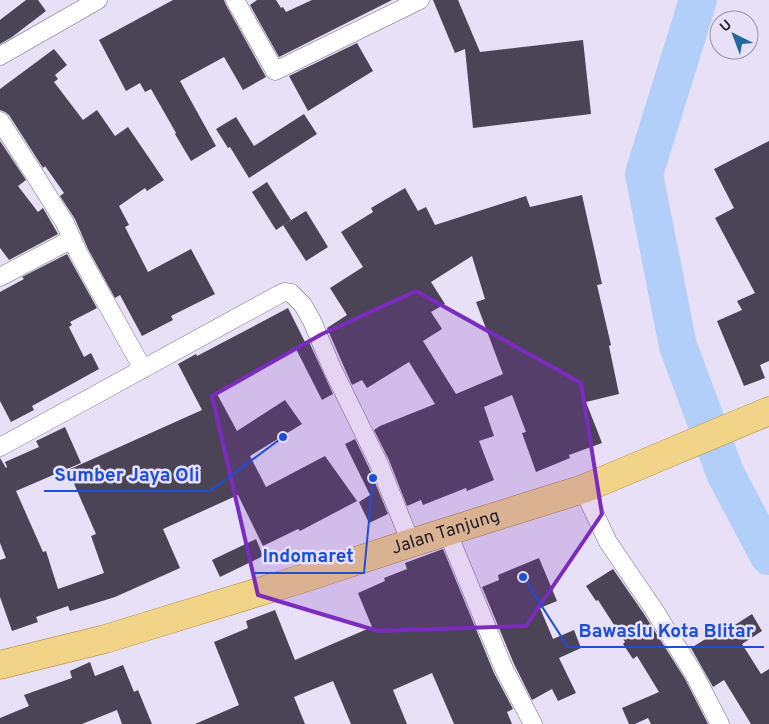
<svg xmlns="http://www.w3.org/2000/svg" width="769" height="724" font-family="Overpass,sans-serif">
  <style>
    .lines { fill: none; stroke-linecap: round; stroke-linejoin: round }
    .river { stroke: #b2cffa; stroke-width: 38 }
    .building { fill: #4b4456; fill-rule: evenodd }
    .minor-casing { stroke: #716a7d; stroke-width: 19 }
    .primary-casing { stroke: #a48232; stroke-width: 29 }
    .minor { stroke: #fff; stroke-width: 18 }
    .primary { stroke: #f2d488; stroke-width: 28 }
    .marked { fill: #7b2cbf; fill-opacity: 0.2; stroke: #7b2cbf; stroke-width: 4; stroke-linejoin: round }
    .labels { text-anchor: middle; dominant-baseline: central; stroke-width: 5; stroke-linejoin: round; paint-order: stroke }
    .street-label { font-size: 18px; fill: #232028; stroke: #e8e0f6 }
    .leader { fill: none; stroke: #1d4ed8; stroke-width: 2 }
    .callout-dot { fill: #1d4ed8; stroke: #e8e0f6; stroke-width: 2 }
    .callout-label { font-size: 19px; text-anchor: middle; font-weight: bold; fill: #1d4ed8; stroke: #e8e0f6; stroke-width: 5; stroke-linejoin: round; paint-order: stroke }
  </style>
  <rect width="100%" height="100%" fill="#e8e0f6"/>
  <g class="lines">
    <!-- river -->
    <polyline class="river" points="698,0 644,174 678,346 726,475 769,556"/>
  </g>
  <!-- building -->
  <g class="building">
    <polygon points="26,0 38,0 46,11 12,37 0,44 0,20"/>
    <polygon points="173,0 224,0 226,5 266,77 243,90 224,57 180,81 216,146 191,161 175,134 176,133 151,89 145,92 140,83 126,91 99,40"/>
    <polygon points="257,0 276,0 281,8 283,7 286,12 312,0 392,0 279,57 250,5"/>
    <polygon points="433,0 458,0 480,52 583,40 591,114 473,128 465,49 455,53"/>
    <polygon points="357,43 373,71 308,111 289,76"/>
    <polygon points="54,49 67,65 55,75 58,79 54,82 83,120 97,110 115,136 128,127 164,180 147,191 145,188 119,206 129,225 125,227 148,272 191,249 215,294 171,316 173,320 142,336 120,295 115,298 88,249 75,219 60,196 64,193 45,166 43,168 9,115 5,112 0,110 0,89"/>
    <polygon points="304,114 317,134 249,178 230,147 228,148 216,129 236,117 254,146"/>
    <polygon points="0,141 26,180 18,186 38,212 43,208 58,234 9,260 0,248"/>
    <polygon points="769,141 769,361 760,365 765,378 744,386 717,321 742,310 737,301 755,293 715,218 734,208 714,169"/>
    <polygon points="267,182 291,220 276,230 252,192"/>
    <path d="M405 188 418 211 426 207 435 225 526 196 530 207 582 195 602 284 597 285 611 345 609 346 619 394 586 402 602 443 569 455 570 458 536 472 522 433 526 432 512 395 484 407 494 436 479 441 494 480 467 491 466 488 423 505 421 500 407 506 389 460 374 430 380 426 435 404 409 362 367 388 362 380 352 385 327 328 347 315 330 288 363 267 341 232 373 212 371 208ZM472 256 485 299 476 302 503 374 456 394 423 341 442 329 431 312 445 304 431 282Z"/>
    <polygon points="306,211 328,247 306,261 283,225"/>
    <polygon points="67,254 97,308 70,322 72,325 69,327 84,357 91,353 99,369 32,406 34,410 11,422 0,401 0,292 24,279 22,277"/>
    <polygon points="288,308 305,342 308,340 333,394 322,400 296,349 216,392 237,431 285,400 302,424 250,456 266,487 325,456 357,501 300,531 298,529 263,546 238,495 163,529 180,568 115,597 70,611 68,606 36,617 38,622 12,631 0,597 0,560 6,558 0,543 0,458 6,468 7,467 5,462 39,447 36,441 65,427 81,463 16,491 43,552 46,551 58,589 104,573 91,536 96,534 68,470 202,410 178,364 196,354 197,356"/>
    <polygon points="355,439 369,468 388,514 369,523 359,502 370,495 345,444"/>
    <polygon points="256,539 263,556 220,577 212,560"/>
    <polygon points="443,549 494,673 513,709 507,712 512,724 454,724 432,673 393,690 407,724 351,724 333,681 294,697 305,724 195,724 239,705 214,642 248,628 246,621 275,610 295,660 372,627 358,593 385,581 384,578 407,569 405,563"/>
    <polygon points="539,558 557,601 540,608 553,639 574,630 581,648 559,658 576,693 558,701 552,689 532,700 514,664 482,587 499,580 498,575"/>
    <polygon points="613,569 644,614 685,679 708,724 651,724 648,718 635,724 629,724 622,708 659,692 637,656 633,659 623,644 625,642 598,600 596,601 586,586"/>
    <polygon points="752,614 762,631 742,644 761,674 769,669 769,724 751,724 724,680 713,687 691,648 725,627 727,630"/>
    <polygon points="90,662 95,676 123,665 134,692 138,690 152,724 122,724 117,710 82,724 0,724 0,718 29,706 24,695 72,678 70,671"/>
  </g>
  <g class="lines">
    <defs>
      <g id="minor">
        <polyline points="235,0 275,71 420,0"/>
        <polyline points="0,56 98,0"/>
        <polyline points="0,121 33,172 65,223 72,239"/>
        <polyline points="0,277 72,239 79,254 143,369"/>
        <polyline points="0,447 278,295 284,292 291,293 303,305 312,321 332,368 379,464 411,543"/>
        <polyline points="583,489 608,542 653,608 694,674 720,724"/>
        <polyline points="447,531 504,669 533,724"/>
      </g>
      <g id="primary">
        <path id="s1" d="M0 665 105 639 298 580 411 543 583 489 769 411"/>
      </g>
    </defs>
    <!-- minor casing -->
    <use href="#minor" class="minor-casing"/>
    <!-- primary casing -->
    <use href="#primary" class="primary-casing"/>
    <!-- minor -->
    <use href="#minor" class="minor"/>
    <!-- primary -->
    <use href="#primary" class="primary"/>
  </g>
  <!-- marked area -->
  <path class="marked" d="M416 291 581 383 602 514 526 626 378 631 258 595 212 396 322 334Z"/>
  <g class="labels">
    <!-- street labels -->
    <g class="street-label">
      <text stroke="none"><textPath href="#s1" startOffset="465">Jalan Tanjung</textPath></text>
    </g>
  </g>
  <!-- callouts -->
  <path class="leader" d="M283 437L210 491H44M373 478L364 573H253M523 577L568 647H764"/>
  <g class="callout-dot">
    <circle cx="283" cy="437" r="5"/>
    <circle cx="373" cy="478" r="5"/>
    <circle cx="523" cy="577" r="5"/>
  </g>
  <g class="callout-label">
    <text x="127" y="481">Sumber Jaya Oli</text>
    <text x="308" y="562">Indomaret</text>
    <text x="666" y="637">Bawaslu Kota Blitar</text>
  </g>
  <!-- north arrow -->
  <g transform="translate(734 35) rotate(318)"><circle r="24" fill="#e8e0f6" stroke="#9993a4"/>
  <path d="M0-4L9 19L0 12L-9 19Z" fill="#21689d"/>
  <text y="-8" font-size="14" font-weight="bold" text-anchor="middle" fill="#232028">U</text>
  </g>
</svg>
